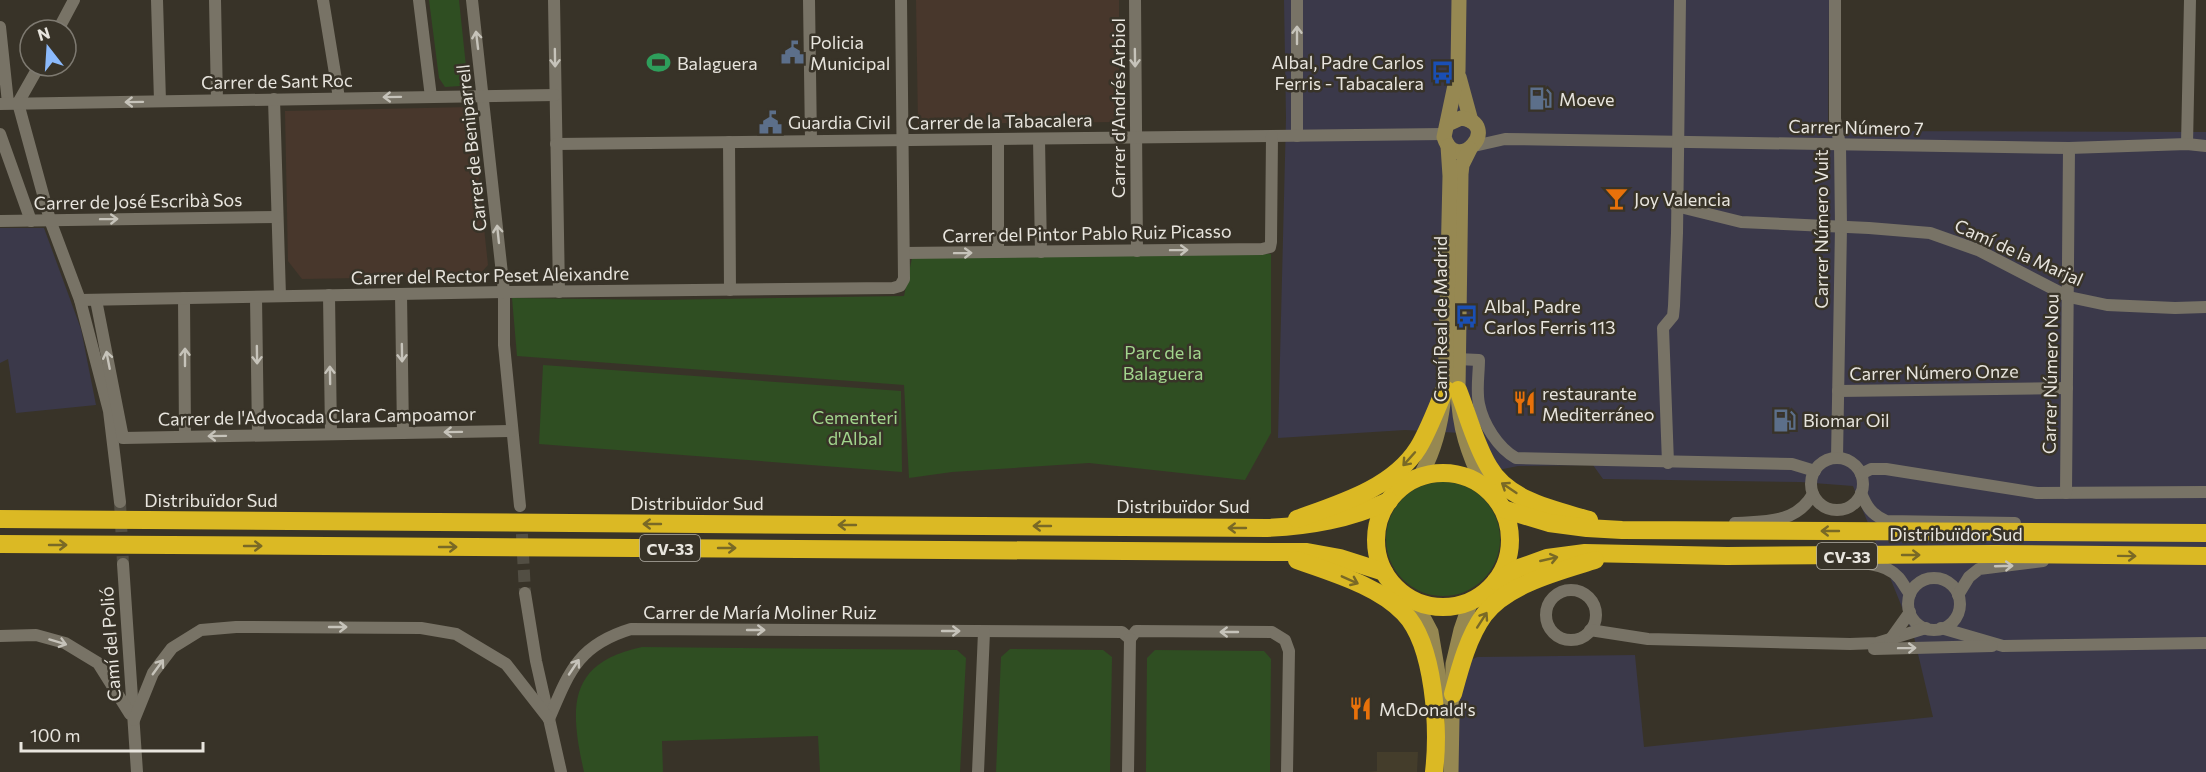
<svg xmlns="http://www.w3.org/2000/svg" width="2206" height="772" font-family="Commissioner,sans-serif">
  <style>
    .built { fill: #443d2b }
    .industrial { fill: #3b394a }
    .education { fill: #48372c }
    .green { fill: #2f4e22 }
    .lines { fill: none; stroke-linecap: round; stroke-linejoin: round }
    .street-tunnel { stroke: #524e43; stroke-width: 12; stroke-dasharray: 12 6; stroke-linecap: butt }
    .street { stroke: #787366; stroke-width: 12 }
    .secondary { stroke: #968852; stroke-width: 15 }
    .highway { stroke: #dbb924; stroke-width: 18 }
    .oneway { stroke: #c6c3ba }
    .oneway2 { stroke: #796926 }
    .labels { text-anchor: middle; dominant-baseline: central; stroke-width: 5; stroke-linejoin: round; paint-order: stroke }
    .shield { fill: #383328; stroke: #b3b0a7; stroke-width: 1.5 }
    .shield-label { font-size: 16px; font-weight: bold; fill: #e8e5de }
    .poi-label { font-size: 18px; fill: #e8e5de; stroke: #383328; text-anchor: start }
    .street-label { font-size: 18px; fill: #e8e5de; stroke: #383328 }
    .park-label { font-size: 18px; fill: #a2d58d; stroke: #383328 }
  </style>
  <rect width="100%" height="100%" fill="#383328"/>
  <!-- built -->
  <polygon class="built" points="1377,752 1418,752 1417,772 1367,772 1377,771"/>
  <!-- industrial -->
  <g class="industrial">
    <polygon points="1284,0 1829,0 1828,129 1852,131 2206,132 2206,772 1428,772 1429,682 1477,657 1635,655 1644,747 1933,717 1914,637 1853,486 1800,482 1603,479 1593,465 1518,466 1498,470 1480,434 1405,430 1278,438 1286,118"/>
    <polygon points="0,228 44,228 81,329 96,405 16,413 8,359 0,363"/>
  </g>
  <!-- education -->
  <g class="education">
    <polygon points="916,0 1119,0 1119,122 918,124"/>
    <polygon points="471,107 488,265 478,276 302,279 288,261 285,111"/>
  </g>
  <!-- green -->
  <g class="green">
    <polygon points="429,0 459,0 467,76 460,86 445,87 439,78"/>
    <polygon points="1271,254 1271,433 1245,480 1089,463 952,472 909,478 904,385 517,356 512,298 661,300 904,296 912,258"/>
    <polygon points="543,365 901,391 902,472 539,444"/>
    <circle cx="1443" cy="539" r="57"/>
    <path d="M642 647 957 650 966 658 960 772H820L818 736 662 741 663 772H584C570 709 566 663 642 647Z"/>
    <polygon points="1010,649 1103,650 1112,657 1110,772 996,772 1001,657"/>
    <polygon points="1155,650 1264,651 1271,659 1270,772 1146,772 1147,658"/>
  </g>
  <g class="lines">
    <!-- street-tunnel -->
    <g class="street-tunnel">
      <polyline points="120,502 123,564"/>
      <polyline points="521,516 525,593"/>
    </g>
    <!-- street -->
    <g class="street">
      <polyline points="157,0 160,101"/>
      <polyline points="215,0 217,100"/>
      <polyline points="323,0 339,98"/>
      <polyline points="419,0 431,97"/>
      <polyline points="472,0 504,292 504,345 520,506"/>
      <polyline points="554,0 559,292"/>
      <polyline points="809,0 811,141"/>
      <polyline points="1135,0 1137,251"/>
      <polyline points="1297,0 1297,136"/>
      <polyline points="1835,0 1835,119 1840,145 1841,227 1837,458"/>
      <polyline points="0,27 8,103"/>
      <polyline points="58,30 74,0"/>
      <polyline points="274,99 280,296"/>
      <polyline points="18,103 50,220 80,300 109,411 120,502"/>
      <polyline points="18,103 39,66"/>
      <polyline points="0,104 555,95"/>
      <polyline points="0,134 31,221"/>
      <polyline points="998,139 998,252"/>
      <polyline points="1039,139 1041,252"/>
      <polyline points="729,142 730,290"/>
      <polyline points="556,144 1444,134"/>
      <polyline points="2187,144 2190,0"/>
      <polyline points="1474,146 1505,139 2069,148 2187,144 2206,146"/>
      <polyline points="1676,206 1741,222 1869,228 1930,233 1978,250 2069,297 2107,305 2175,308 2206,307"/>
      <polyline points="0,221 277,217"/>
      <polyline points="904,253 1262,249 1270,247 1271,242 1272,136"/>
      <polyline points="401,294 403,433"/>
      <polyline points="329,295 331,434"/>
      <polyline points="256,297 258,435"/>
      <polyline points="184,298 185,436"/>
      <polyline points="80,300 504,292 893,288 900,286 904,279 901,0"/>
      <polyline points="96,300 123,438 512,431"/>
      <path d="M1457 359 1479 360C1479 374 1476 390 1479 404 1483 424 1498 448 1516 458L1792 464 1815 471"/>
      <polyline points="1838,391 2067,388"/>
      <circle cx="1837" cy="484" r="26"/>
      <polyline points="1668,463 1663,328 1673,316 1674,306 1677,233 1680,0"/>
      <polyline points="1861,474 1871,469 1886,469 2037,493 2206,492"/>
      <path d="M1861 493C1867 507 1871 514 1886 521L2015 523"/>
      <polyline points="2066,493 2069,148"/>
      <path d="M1735 523C1765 521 1796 524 1813 494"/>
      <polyline points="123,564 137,772"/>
      <path d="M1824 564C1847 564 1882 558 1899 578 1903 583 1906 589 1910 594"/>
      <circle cx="1934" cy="604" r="26"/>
      <circle cx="1571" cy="615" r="25"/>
      <polyline points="525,593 536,661 561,772"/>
      <polyline points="1958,595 1969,577 1979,569 2043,561"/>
      <polyline points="1941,628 2003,646 2206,643"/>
      <polyline points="1590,630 1648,639 1850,644 1877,643 1926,628"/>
      <polyline points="0,636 36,635 65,643 98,663 130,714"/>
      <polyline points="1130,639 1136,631 1272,632 1285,640 1289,651 1287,772"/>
      <polyline points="1890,640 1910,612"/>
      <polyline points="1874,649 1992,646"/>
      <path d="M549 719C569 672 578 645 631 629L1122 632 1130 639"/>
      <polyline points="134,720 153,673 172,648 201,630 236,627 421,628 456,634 506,664 549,719"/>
      <polyline points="978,772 984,632"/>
      <polyline points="1128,772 1130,639"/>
    </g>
    <!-- secondary -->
    <g class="secondary">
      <polyline points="1459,77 1471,121"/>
      <path d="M1448 124 1461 118C1503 124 1457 177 1444 137L1458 71 1459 0"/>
      <path d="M1470 149 1462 165 1461 174 1458 390C1459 428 1468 453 1484 487"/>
      <path d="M1419 478C1450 427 1445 366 1447 309 1448 265 1449 221 1450 176L1448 146"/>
      <polyline points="1414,600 1431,632 1442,697"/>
      <polyline points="1451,772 1453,664 1461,630 1471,601"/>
    </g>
    <!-- highway -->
    <g class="highway">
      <path d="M1458 390C1468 415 1475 444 1489 467 1508 501 1555 510 1589 520"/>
      <circle cx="1443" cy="540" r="67"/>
      <polyline points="1503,509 1549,523 1587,528 1622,530 2206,533"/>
      <path d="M0 519 1267 528C1311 526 1349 519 1389 501"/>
      <path d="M1297 519C1339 504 1393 488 1418 448 1428 432 1437 407 1445 389"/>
      <polyline points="0,544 1276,552 1307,552 1340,558 1384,572"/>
      <path d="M1297 560C1332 573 1377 585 1404 613 1435 645 1439 729 1434 772"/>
      <polyline points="1496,581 1519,568 1547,558 1585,553 1727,556 1995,554 2206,556"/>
      <path d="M1453 694C1460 668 1468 637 1484 615 1507 584 1560 571 1595 560"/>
    </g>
  </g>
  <!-- one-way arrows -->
  <defs><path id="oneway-shaft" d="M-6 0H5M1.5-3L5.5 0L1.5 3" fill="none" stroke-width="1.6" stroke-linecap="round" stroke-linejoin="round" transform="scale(1.5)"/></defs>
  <g class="oneway">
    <use href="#oneway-shaft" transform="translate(1297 35) rotate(-90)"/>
    <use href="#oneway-shaft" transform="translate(477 40) rotate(-97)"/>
    <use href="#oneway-shaft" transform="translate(555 58) rotate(89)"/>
    <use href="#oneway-shaft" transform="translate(1135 58) rotate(89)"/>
    <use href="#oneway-shaft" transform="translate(392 97) rotate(179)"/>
    <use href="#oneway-shaft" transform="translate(134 102) rotate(179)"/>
    <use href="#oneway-shaft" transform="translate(109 219) rotate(-1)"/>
    <use href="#oneway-shaft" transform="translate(498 234) rotate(-96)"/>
    <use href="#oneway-shaft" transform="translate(1179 250) rotate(-1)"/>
    <use href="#oneway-shaft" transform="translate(963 253) rotate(-1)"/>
    <use href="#oneway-shaft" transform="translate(402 353) rotate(89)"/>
    <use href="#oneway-shaft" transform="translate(257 355) rotate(89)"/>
    <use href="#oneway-shaft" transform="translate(185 357) rotate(-90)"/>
    <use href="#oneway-shaft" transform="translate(108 360) rotate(-101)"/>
    <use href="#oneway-shaft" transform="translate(330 375) rotate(-91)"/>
    <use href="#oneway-shaft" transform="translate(453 432) rotate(179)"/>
    <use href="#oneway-shaft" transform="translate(217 436) rotate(179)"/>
    <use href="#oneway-shaft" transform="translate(2004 566) rotate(-2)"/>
    <use href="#oneway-shaft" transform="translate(338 627)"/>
    <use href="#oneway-shaft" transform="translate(756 630)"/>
    <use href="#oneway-shaft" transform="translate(951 631)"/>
    <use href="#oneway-shaft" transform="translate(1229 632) rotate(-180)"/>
    <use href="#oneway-shaft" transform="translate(58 642) rotate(17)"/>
    <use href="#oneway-shaft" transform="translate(1907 648) rotate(-1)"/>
    <use href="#oneway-shaft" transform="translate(158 667) rotate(-54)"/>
    <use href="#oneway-shaft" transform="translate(574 667) rotate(-56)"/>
  </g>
  <g class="oneway2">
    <use href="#oneway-shaft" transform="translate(1409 459) rotate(132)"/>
    <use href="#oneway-shaft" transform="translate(1509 488) rotate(-146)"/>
    <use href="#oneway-shaft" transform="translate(652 524) rotate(-180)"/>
    <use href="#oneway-shaft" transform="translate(847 525) rotate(-180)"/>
    <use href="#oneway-shaft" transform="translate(1042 526) rotate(-180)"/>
    <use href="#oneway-shaft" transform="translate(1237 528) rotate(-180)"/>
    <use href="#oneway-shaft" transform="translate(1830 531) rotate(-180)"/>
    <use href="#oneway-shaft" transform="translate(58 545)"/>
    <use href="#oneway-shaft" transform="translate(253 546)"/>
    <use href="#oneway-shaft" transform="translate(448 547)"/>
    <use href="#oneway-shaft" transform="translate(727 548)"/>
    <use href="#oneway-shaft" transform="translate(1911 555)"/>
    <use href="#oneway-shaft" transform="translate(2127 556) rotate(1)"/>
    <use href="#oneway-shaft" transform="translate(1549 559) rotate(-13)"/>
    <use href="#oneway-shaft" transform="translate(1350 580) rotate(24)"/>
    <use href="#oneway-shaft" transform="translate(1482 620) rotate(-57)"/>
  </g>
  <!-- icons -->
  <defs>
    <symbol id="civic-bare" viewBox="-9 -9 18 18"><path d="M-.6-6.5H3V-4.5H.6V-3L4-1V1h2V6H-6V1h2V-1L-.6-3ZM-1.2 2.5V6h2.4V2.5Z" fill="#5c6f8a" stroke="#383328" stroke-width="2.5" paint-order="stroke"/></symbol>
    <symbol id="stadium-bare" viewBox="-9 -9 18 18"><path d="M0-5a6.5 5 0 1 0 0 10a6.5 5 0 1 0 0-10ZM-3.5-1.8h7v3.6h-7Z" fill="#2e9e5b" stroke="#383328" stroke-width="2.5" paint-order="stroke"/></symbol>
    <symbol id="bus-bare" viewBox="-9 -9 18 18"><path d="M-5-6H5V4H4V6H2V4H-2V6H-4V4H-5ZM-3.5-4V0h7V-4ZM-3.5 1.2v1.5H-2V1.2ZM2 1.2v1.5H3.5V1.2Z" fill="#1a4fb4" stroke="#383328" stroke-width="2.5" paint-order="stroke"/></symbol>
    <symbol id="fuel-bare" viewBox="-9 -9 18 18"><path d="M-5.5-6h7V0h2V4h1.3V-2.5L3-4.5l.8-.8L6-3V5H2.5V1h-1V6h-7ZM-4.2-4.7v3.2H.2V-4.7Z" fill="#5c6f8a" stroke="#383328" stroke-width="2.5" paint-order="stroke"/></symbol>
    <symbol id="bar-bare" viewBox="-9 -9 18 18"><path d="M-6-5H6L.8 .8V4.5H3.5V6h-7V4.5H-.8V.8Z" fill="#e8710a" stroke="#383328" stroke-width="2.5" paint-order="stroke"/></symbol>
    <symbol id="restaurant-bare" viewBox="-9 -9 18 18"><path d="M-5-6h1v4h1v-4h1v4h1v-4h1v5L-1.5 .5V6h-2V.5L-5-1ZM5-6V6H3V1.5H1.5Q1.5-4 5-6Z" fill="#e8710a" stroke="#383328" stroke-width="2.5" paint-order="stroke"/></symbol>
  </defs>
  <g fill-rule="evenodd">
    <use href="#civic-bare" x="776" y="36" width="33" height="33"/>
    <use href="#stadium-bare" x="642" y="46" width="33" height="33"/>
    <use href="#bus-bare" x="1426" y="56" width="33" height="33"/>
    <use href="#fuel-bare" x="1524" y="82" width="33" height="33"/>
    <use href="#civic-bare" x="754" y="106" width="33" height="33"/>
    <use href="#bar-bare" x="1600" y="182" width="33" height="33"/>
    <use href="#bus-bare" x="1450" y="300" width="33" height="33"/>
    <use href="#restaurant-bare" x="1508" y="386" width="33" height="33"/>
    <use href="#fuel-bare" x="1768" y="404" width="33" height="33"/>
    <use href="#restaurant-bare" x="1344" y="692" width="33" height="33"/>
  </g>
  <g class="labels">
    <!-- shield labels -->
    <g class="shield">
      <rect x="640" y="535" width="60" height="26" rx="4.5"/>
      <rect x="1817" y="543" width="60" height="26" rx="4.5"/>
    </g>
    <g class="shield-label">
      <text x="670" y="548">CV-33</text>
      <text x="1847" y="556">CV-33</text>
    </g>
    <!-- poi labels -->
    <g class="poi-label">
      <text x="810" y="42">Policia<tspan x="810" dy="21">Municipal</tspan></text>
      <text x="1424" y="62" text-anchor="end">Albal, Padre Carlos<tspan x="1424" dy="21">Ferris - Tabacalera</tspan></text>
      <text x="677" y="63">Balaguera</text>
      <text x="1559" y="99">Moeve</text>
      <text x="788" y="122">Guardia Civil</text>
      <text x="1634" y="199">Joy Valencia</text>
      <text x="1484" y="306">Albal, Padre<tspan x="1484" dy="21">Carlos Ferris 113</tspan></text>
      <text x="1542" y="393">restaurante<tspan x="1542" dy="21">Mediterráneo</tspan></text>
      <text x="1803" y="420">Biomar Oil</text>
      <text x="1379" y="709">McDonald's</text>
    </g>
    <!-- street labels -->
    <g class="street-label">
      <text transform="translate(277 81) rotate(-1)">Carrer de Sant Roc</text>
      <text transform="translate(1118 108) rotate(-90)">Carrer d'Andrés Arbiol</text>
      <text transform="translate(1000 121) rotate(-1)">Carrer de la Tabacalera</text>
      <text transform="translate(1856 127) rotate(1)">Carrer Número 7</text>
      <text transform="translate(471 148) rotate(-96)">Carrer de Beniparrell</text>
      <text transform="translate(138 201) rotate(-1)">Carrer de José Escribà Sos</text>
      <text transform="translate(1821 229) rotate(-90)">Carrer Número Vuit</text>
      <text transform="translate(1087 233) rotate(-1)">Carrer del Pintor Pablo Ruiz Picasso</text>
      <text transform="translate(2019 252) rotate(24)">Camí de la Marjal</text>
      <text transform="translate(490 275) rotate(-1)">Carrer del Rector Peset Aleixandre</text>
      <text transform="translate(1440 319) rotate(-90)">Camí Real de Madrid</text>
      <text transform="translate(1934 372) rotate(-1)">Carrer Número Onze</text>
      <text transform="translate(2050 374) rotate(-89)">Carrer Número Nou</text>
      <text transform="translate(317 416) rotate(-1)">Carrer de l'Advocada Clara Campoamor</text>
      <text x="211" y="500">Distribuïdor Sud</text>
      <text x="697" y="503">Distribuïdor Sud</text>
      <text x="1183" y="506">Distribuïdor Sud</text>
      <text x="1956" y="534">Distribuïdor Sud</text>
      <text x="760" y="612">Carrer de María Moliner Ruiz</text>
      <text transform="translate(110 644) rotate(-94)">Camí del Polió</text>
    </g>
    <!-- park labels -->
    <g class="park-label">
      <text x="1163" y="352">Parc de la<tspan x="1163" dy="21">Balaguera</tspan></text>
      <text x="855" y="417">Cementeri<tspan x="855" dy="21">d'Albal</tspan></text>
    </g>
  </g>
  <!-- north arrow -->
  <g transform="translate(48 48) rotate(343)"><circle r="28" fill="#383328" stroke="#7e7a71" stroke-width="1.5"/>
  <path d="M0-4.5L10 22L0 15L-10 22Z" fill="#8bbafc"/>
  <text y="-9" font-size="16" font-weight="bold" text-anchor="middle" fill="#e8e5de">N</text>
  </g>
  <!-- scale -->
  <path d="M21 742v9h182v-9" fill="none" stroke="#e8e5de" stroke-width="3"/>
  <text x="30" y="742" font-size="18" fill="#e8e5de" stroke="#383328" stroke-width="4.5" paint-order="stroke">100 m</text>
</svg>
